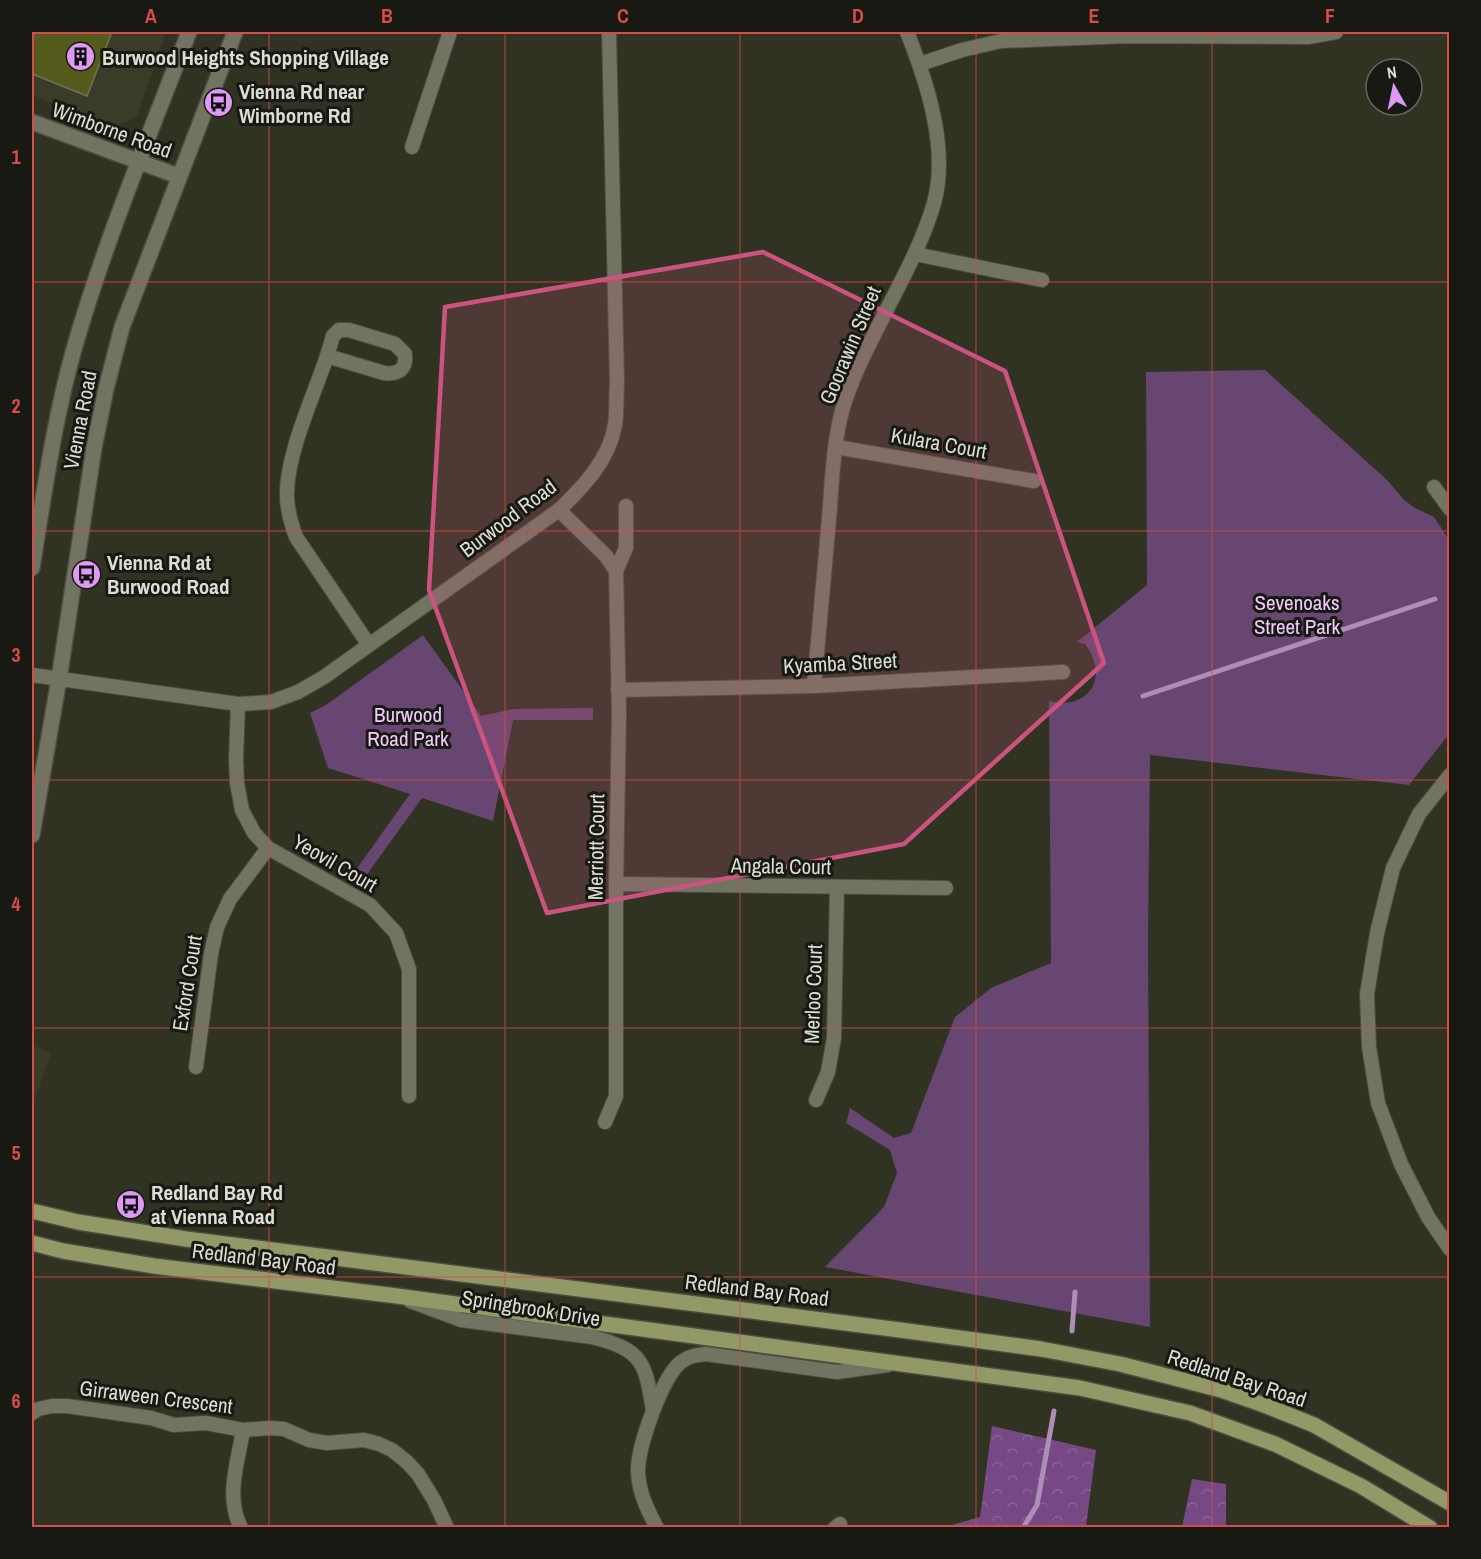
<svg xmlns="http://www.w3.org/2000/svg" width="1481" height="1559" font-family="'Archivo Narrow',sans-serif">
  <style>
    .built { fill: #393c27 }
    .forest { fill: url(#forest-crowns) }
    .park { fill: #674771 }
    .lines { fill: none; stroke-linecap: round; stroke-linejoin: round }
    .stream { stroke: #ae8eb6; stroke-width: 5 }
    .building { fill: #555b1c; stroke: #6f715f; stroke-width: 1.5 }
    .minor-casing { stroke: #4b4d3f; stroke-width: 16 }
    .tertiary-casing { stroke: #4b4d3f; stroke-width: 18 }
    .secondary-casing { stroke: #4b4d3f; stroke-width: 18 }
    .primary-casing { stroke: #4b4d3f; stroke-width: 18 }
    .minor { stroke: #727462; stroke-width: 14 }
    .tertiary { stroke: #727462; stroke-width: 15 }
    .secondary { stroke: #727462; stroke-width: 15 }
    .primary { stroke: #929966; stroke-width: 15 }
    .marked { fill: #ca537f; fill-opacity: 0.2; stroke: #ca537f; stroke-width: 4.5; stroke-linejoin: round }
    .grid { fill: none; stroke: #d74c4a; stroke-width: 1.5; stroke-opacity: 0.55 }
    .labels { text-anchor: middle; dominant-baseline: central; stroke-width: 6; stroke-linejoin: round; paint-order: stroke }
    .poi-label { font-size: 21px; font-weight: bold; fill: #dcded4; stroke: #181912; text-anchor: start }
    .street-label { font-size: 21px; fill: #dcded4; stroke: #181912 }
    .park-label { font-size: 21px; fill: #f0c9fd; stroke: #181912 }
    .neatline { fill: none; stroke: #d74c4a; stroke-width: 2 }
    .grid-label { font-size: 20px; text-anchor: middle; font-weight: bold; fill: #d74c4a }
  </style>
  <defs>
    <pattern id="forest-crowns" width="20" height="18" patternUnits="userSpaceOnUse" patternTransform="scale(1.5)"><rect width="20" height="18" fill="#764984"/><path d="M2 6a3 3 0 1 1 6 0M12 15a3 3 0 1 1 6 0" fill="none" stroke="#896394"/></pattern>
  </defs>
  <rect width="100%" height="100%" fill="#303222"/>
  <!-- built -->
  <g class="built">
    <polygon points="32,32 166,32 137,116 117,127 32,95"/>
    <polygon points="32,1045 51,1053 32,1108"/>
  </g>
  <!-- forest -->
  <g class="forest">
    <polygon points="992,1426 1096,1450 1086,1527 945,1527 980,1517"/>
    <polygon points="1192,1479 1226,1484 1226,1527 1182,1527"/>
  </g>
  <!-- park -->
  <g class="park">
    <path d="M1265 370 1387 480 1404 500 1415 508 1434 517 1449 540V734L1409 785 1150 755 1148 936 1150 1327 825 1267 884 1207 897 1173 890 1150 846 1123 850 1108 894 1138 911 1133 955 1017 991 988 1051 963 1049 701C1089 711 1110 677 1085 644L1077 642 1147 585 1146 372Z"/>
    <polygon points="423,635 481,716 513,709 593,708 593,720 513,720 493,821 422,798 363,880 353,874 410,794 328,768 310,713 326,705"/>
  </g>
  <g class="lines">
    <!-- stream -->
    <g class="stream">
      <polyline points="1143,696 1435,599"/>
      <polyline points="1072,1331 1075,1292"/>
      <polyline points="1023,1528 1037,1505 1054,1411"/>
    </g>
  </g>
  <!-- building -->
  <polygon class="building" points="32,32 112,32 87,96 32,74"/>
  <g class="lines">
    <defs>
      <g id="minor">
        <polyline points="920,64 962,50 1001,41 1128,36 1308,37 1336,32"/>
        <polyline points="412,147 450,32"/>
        <polyline points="915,254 1042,280"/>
        <path d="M339 330H349L395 344 405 354C407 369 398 375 384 373L327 356 333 336Z"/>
        <path d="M327 356C314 395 288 451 287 491 286 506 291 523 296 537L369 645"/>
        <polyline points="836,447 1034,481"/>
        <polyline points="1434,487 1450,509"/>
        <polyline points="559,510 606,556 616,571 619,714 616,884 616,1096 605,1122"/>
        <polyline points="616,571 626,548 626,506"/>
        <path d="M32 675 238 704 271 702 298 692 324 677 559 510C584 486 609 460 615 425 617 411 616 396 617 383L609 32"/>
        <path d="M814 686C819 630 824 574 829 519 832 483 833 445 842 411 852 376 870 343 886 311 904 276 923 241 934 203 949 149 927 82 907 32"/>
        <polyline points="618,690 814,686 1063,672"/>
        <polyline points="238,704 236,759 237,783 242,810 254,833 268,848 370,905 396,933 409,969 409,1096"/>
        <polyline points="1450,775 1419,814 1393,868 1377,933 1367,994 1369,1047 1378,1103 1401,1164 1428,1217 1450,1249"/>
        <polyline points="616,884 946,888"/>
        <polyline points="196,1067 211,954 217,927 230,899 268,848"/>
        <polyline points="816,1100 828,1072 834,1038 837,887"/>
        <path d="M410 1301 461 1320 592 1337C643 1350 645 1362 653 1410"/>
        <polyline points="32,1413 38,1409 52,1406 67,1406 151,1418 174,1425 206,1423 243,1430 269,1428 284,1429 309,1440 327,1443 364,1440 379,1444 392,1450 407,1462 418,1474 434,1500 447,1528"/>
        <path d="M241 1528C225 1496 238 1462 243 1430"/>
        <path d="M657 1528C647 1509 639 1493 638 1472 637 1448 662 1377 681 1362 689 1356 696 1355 706 1354L837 1372 888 1365"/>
        <polyline points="835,1528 840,1524"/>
      </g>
      <polyline id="tertiary" points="32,122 178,176"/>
      <g id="secondary">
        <path d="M32 568C44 494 54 420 74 349 105 241 149 136 189 32"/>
        <polyline points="32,835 59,679 94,448 106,389 122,327 235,32"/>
      </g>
      <g id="primary">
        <polyline points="32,1211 78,1222 186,1239 900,1330 1041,1349 1120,1364 1221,1390 1264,1405 1314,1425 1450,1503"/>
        <polyline points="32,1243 63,1251 154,1266 397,1296 1080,1388 1190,1413 1275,1444 1361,1486 1430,1528"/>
      </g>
    </defs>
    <!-- minor casing -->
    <use href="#minor" class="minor-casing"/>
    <!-- tertiary casing -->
    <use href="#tertiary" class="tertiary-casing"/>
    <!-- secondary casing -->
    <use href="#secondary" class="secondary-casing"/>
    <!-- primary casing -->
    <use href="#primary" class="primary-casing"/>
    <!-- minor -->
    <use href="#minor" class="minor"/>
    <!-- tertiary -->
    <use href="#tertiary" class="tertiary"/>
    <!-- secondary -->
    <use href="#secondary" class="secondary"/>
    <!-- primary -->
    <use href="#primary" class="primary"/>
  </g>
  <!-- marked area -->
  <path class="marked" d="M763 252 1005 371 1104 663 904 844 547 913 429 590 445 307Z"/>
  <!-- grid -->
  <path class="grid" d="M269 32V1528M505 32V1528M740 32V1528M976 32V1528M1212 32V1528M32 282H1450M32 531H1450M32 780H1450M32 1028H1450M32 1277H1450"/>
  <!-- icons -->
  <defs>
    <symbol id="building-disc" viewBox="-11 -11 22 22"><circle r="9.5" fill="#dd99f3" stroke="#181912"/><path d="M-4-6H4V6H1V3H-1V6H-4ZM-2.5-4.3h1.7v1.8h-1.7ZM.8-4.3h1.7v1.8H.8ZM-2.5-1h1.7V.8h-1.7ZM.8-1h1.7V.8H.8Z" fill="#111"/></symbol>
    <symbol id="bus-disc" viewBox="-11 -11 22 22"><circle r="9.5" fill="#dd99f3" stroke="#181912"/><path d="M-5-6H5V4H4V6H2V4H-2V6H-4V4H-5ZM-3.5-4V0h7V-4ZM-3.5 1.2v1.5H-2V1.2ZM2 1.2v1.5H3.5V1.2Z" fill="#111"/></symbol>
  </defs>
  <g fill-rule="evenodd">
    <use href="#building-disc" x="64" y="40" width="33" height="33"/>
    <use href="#bus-disc" x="202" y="86" width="33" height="33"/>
    <use href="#bus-disc" x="70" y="558" width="33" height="33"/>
    <use href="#bus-disc" x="114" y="1188" width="33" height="33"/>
  </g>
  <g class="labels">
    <!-- poi labels -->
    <g class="poi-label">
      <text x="102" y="57">Burwood Heights Shopping Village</text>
      <text x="239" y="91">Vienna Rd near<tspan x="239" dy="24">Wimborne Rd</tspan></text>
      <text x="107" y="562">Vienna Rd at<tspan x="107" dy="24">Burwood Road</tspan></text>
      <text x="151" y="1192">Redland Bay Rd<tspan x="151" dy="24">at Vienna Road</tspan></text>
    </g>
    <!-- street labels -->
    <g class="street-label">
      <text transform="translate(112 130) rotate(20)">Wimborne Road</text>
      <text transform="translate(850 345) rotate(-67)">Goorawin Street</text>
      <text transform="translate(80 420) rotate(-79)">Vienna Road</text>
      <text transform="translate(939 443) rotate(10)">Kulara Court</text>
      <text transform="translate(508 518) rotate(-37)">Burwood Road</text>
      <text transform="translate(840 663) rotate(-3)">Kyamba Street</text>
      <text transform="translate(596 847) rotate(-89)">Merriott Court</text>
      <text transform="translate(335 863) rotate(30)">Yeovil Court</text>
      <text transform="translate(781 866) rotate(1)">Angala Court</text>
      <text transform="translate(187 983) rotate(-81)">Exford Court</text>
      <text transform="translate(813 994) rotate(-88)">Merloo Court</text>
      <text transform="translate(264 1259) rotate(7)">Redland Bay Road</text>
      <text transform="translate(757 1290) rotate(7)">Redland Bay Road</text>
      <text transform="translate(531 1308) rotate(9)">Springbrook Drive</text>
      <text transform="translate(1237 1378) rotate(18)">Redland Bay Road</text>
      <text transform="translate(156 1397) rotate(7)">Girraween Crescent</text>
    </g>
    <!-- park labels -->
    <g class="park-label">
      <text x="1297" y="602">Sevenoaks<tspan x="1297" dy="24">Street Park</tspan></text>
      <text x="408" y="714">Burwood<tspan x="408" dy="24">Road Park</tspan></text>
    </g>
  </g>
  <!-- border -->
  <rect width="1481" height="1559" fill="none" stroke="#181912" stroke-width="66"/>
  <!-- north arrow -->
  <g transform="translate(1394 87) rotate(351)"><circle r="28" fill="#181912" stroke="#666860" stroke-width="1.5"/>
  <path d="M0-4.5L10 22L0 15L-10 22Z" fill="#dd99f3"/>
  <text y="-9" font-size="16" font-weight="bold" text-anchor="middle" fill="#dcded4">N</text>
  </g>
  <rect x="33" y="33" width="1415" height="1493" class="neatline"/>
  <g class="grid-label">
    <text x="151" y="23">A</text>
    <text x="387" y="23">B</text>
    <text x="623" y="23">C</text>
    <text x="858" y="23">D</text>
    <text x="1094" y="23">E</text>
    <text x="1330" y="23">F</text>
    <text x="16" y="164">1</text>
    <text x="16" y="413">2</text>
    <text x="16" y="662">3</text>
    <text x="16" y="911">4</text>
    <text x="16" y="1160">5</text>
    <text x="16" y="1408">6</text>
  </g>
</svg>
